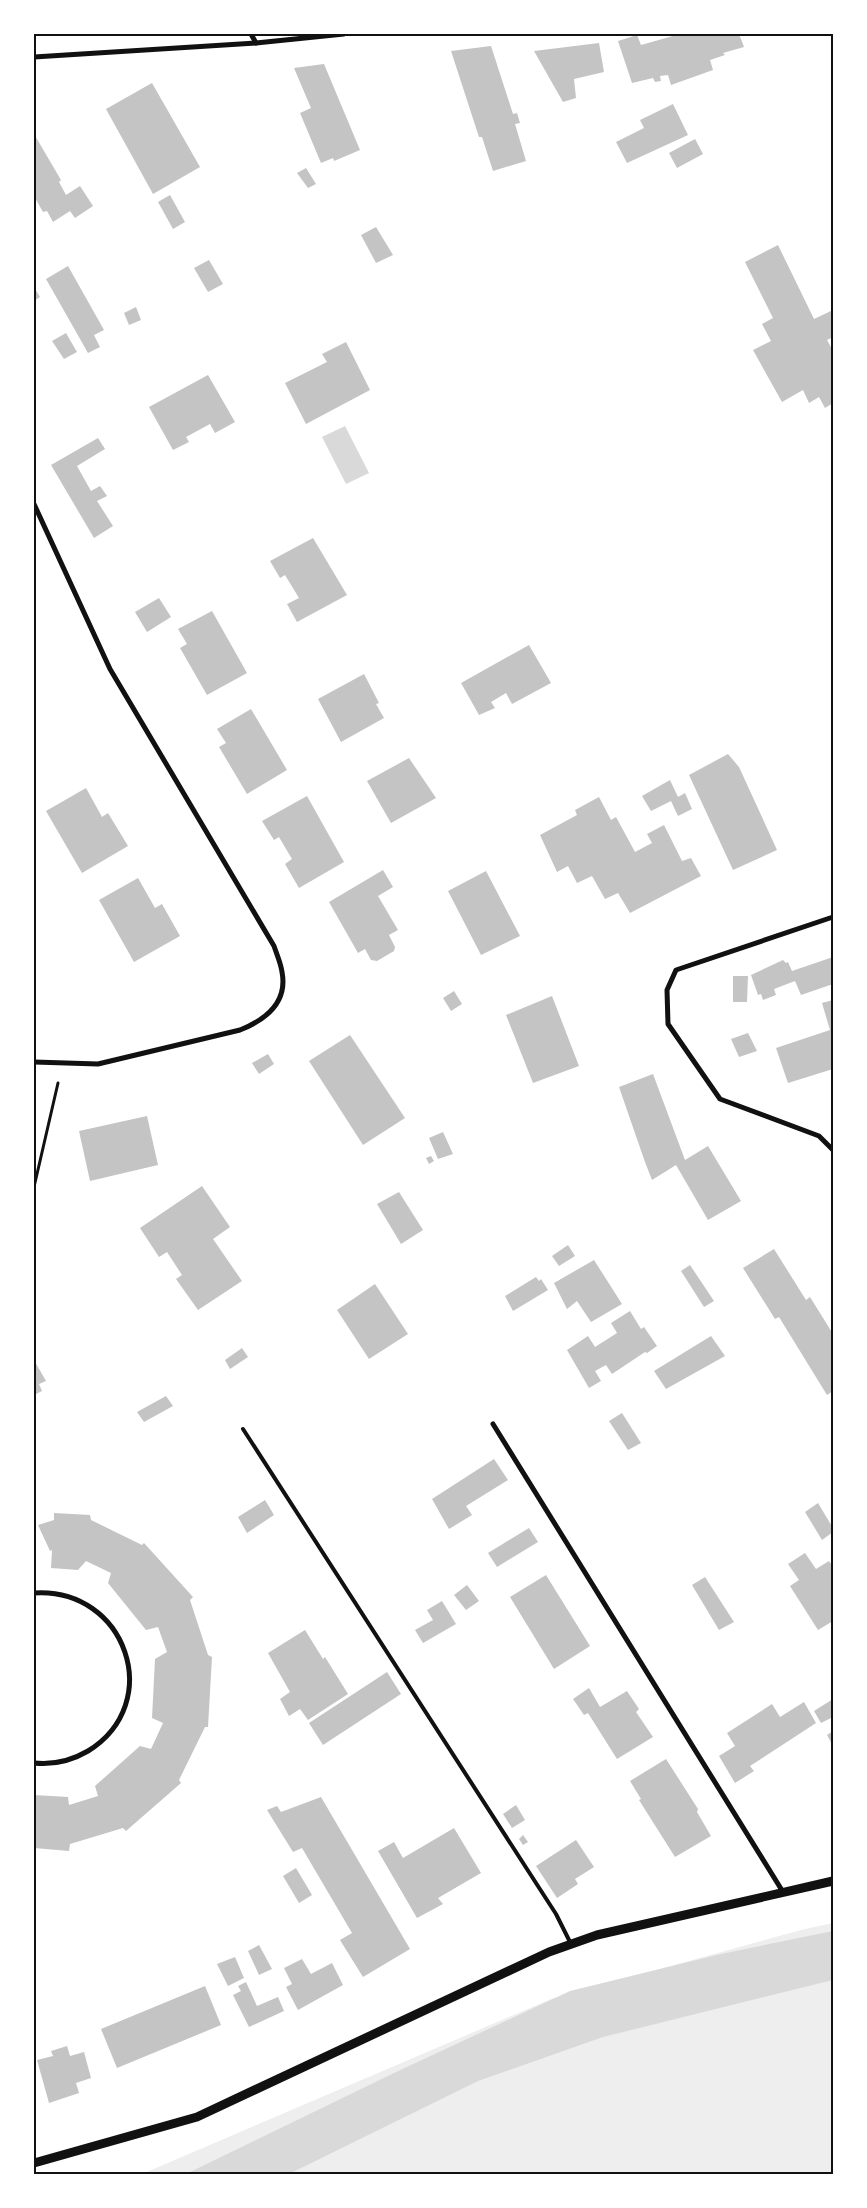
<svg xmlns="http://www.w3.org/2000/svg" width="867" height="2208" font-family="'Open Sans',sans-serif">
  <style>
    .green { fill: #eee }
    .water { fill: #d9d9d9 }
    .building { fill: #c4c4c4 }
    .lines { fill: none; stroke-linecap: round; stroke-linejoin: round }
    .path { stroke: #111; stroke-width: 3 }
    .service { stroke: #111; stroke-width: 4 }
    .minor { stroke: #111; stroke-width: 5 }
    .tertiary { stroke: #111; stroke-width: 9 }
    .neatline { fill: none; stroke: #111; stroke-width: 2 }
  </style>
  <rect width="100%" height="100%" fill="#fff"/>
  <!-- green -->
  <polygon class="green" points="833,1923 833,2174 142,2174 551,1999 805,1929"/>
  <!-- water -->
  <g class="water">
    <polygon points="345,426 369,473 346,484 322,437"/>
    <polygon points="833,1931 833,1980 603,2037 478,2081 289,2174 186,2174 394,2073 570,1991 721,1954"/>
  </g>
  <!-- building -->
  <g class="building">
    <polygon points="680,34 739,34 744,47 723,53 725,55 710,60 713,70 671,85 668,75 660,76 661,81 655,82 653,78 632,83 618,41 637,35 641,45"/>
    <polygon points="599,43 604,72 574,79 576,98 563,102 534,51"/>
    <polygon points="491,46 513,114 517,113 520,123 515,124 526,161 493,171 482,137 479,137 451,51"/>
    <polygon points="324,64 360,150 334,161 333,158 321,163 300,113 311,108 294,68"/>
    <polygon points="152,83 200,167 153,194 106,109"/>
    <polygon points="673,104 688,135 627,163 616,142 644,128 640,120"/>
    <polygon points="34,134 61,180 59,182 66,195 80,186 93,206 75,218 70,211 53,222 47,211 43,212 34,196"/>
    <polygon points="695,139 703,154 677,168 669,153"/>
    <polygon points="306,168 316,184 308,188 297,173"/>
    <polygon points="170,195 185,222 173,229 158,202"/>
    <polygon points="376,227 393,255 376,263 361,235"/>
    <polygon points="778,245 814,319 833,310 833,337 827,340 833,351 833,403 825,408 819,397 809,403 803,390 782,402 753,350 771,341 762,324 773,318 745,262"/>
    <polygon points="209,260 223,284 208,292 194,268"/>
    <polygon points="68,266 104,330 94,335 100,347 88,353 46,279"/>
    <polygon points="34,287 40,297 34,301"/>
    <polygon points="136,307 141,320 129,325 124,313"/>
    <polygon points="66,333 77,352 64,359 52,341"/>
    <polygon points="346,342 370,390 306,424 285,383 327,362 322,354"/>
    <polygon points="208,375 235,422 215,433 210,424 186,437 189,442 173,450 149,407"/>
    <polygon points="98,438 105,449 77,466 91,491 100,486 107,496 97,501 113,526 94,538 51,465"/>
    <polygon points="313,538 347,595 297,622 287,604 299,598 285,575 280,578 270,561"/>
    <polygon points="159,598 171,617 147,632 135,612"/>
    <polygon points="212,611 247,673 207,695 180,648 187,644 178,629"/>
    <polygon points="529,645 551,683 512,704 506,693 491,702 495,708 479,715 461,683"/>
    <polygon points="364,674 379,703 376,704 384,718 341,742 318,699"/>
    <polygon points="251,709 287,770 247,794 219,747 226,743 217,729"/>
    <polygon points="728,754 739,767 777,850 733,870 689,775"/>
    <polygon points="409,758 436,798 391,823 367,781"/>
    <polygon points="670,780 678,797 685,793 692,809 678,816 671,801 651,811 642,796"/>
    <polygon points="86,788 102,817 108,813 128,846 82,873 46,811"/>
    <polygon points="307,796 344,862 299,888 285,864 292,859 279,837 274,840 262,821"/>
    <polygon points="599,797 611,820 616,817 635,852 652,843 647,834 664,825 682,861 691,858 701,876 630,913 618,893 605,899 592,876 577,883 568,866 557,872 540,835 577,815 575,810"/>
    <polygon points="383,870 393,887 378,896 398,930 389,935 395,947 394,951 377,961 371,960 365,949 358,953 329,902"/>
    <polygon points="486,871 520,936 481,955 448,891"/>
    <polygon points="138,878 155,908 162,904 180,936 134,962 99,900"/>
    <polygon points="833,957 833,984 801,995 795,981 774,989 776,995 763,1000 761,994 758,995 751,975 783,960 786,963 788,962 792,971"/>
    <polygon points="733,976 748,976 747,1002 733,1002"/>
    <polygon points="454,991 462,1004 451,1011 443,998"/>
    <polygon points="552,996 579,1066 533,1083 506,1015"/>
    <polygon points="833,1000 833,1069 788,1083 776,1048 830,1030 822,1003"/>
    <polygon points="748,1033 757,1051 739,1057 731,1039"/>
    <polygon points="350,1035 405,1118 363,1145 309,1061"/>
    <polygon points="268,1054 274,1064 259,1074 252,1063"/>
    <polygon points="653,1074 685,1160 708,1146 741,1201 708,1220 676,1165 652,1180 645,1162 619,1087"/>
    <polygon points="147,1116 158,1165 90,1181 79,1131"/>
    <polygon points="443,1132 453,1154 438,1159 429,1138"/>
    <polygon points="431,1156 434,1161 429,1164 426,1158"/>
    <polygon points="202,1186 230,1227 213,1239 242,1281 198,1310 176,1279 182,1275 167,1252 159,1257 140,1228"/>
    <polygon points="399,1192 423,1230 401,1244 377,1204"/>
    <polygon points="568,1245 575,1256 559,1266 552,1256"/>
    <polygon points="774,1249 806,1300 810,1297 833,1334 833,1391 827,1395 779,1317 775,1319 743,1268"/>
    <polygon points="594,1260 622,1304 591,1322 577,1301 567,1309 554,1283"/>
    <polygon points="690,1265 714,1301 704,1307 681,1271"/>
    <polygon points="536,1277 539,1281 541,1279 548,1290 513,1311 505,1296"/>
    <polygon points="375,1284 408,1334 369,1359 337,1310"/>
    <polygon points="630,1311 641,1329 644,1327 657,1346 647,1353 645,1352 612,1374 606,1365 595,1371 601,1381 589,1388 567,1350 588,1336 595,1347 617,1333 611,1323"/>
    <polygon points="711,1336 725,1356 666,1389 654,1371"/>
    <polygon points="242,1348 248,1357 230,1369 225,1360"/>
    <polygon points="34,1360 46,1381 39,1384 42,1391 34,1395"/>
    <polygon points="166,1396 173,1406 144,1422 137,1412"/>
    <polygon points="622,1413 641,1443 628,1450 609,1421"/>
    <polygon points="494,1459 508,1480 466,1506 472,1515 449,1529 432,1499"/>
    <polygon points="265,1500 274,1515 247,1533 238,1517"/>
    <polygon points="818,1503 833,1528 833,1532 822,1540 805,1512"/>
    <polygon points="54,1513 90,1515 91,1520 142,1545 144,1543 193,1597 190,1600 208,1655 212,1657 208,1727 205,1727 179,1780 181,1783 126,1831 123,1828 70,1844 69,1851 34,1848 34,1795 68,1797 69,1805 98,1796 95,1786 140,1746 151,1749 163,1723 152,1718 155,1659 167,1652 158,1627 146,1630 108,1583 111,1573 86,1561 78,1570 51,1568 52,1550 50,1551 38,1525 54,1520"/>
    <polygon points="529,1528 538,1542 497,1567 488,1553"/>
    <polygon points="805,1553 816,1569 829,1561 833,1567 833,1621 818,1630 790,1586 799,1580 788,1564"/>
    <polygon points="546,1575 590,1646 554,1669 510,1597"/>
    <polygon points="705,1577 734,1622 719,1630 692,1585"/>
    <polygon points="467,1585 479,1601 466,1610 454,1595"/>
    <polygon points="442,1601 456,1624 423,1643 415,1630 433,1620 427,1610"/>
    <polygon points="305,1630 323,1659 325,1657 348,1694 308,1720 300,1709 289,1716 280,1699 290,1692 268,1653"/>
    <polygon points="387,1672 401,1694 323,1745 309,1723"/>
    <polygon points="589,1688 600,1707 627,1691 639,1709 636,1712 653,1737 617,1759 588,1713 584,1715 573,1699"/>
    <polygon points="833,1699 833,1717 821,1723 814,1711"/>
    <polygon points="804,1702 816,1723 750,1766 754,1771 735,1783 719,1756 735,1746 727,1733 772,1704 780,1717"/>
    <polygon points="833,1731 833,1746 827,1735"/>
    <polygon points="666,1759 698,1809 697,1812 711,1836 675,1857 639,1800 641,1799 630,1781"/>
    <polygon points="321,1797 410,1949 363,1977 340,1940 352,1933 302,1848 293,1852 267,1810 277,1806 281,1812"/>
    <polygon points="516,1805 525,1820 512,1828 503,1814"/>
    <polygon points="454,1828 481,1873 438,1898 443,1904 417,1918 378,1851 394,1842 403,1858"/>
    <polygon points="523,1835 528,1842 523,1845 519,1839"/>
    <polygon points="576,1840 594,1867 575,1879 578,1884 557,1898 536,1866"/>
    <polygon points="296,1868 312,1895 299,1903 283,1876"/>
    <polygon points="259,1945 272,1969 259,1975 248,1951"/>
    <polygon points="235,1957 244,1978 228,1986 217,1964"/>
    <polygon points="302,1959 311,1974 332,1963 343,1985 298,2010 286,1987 292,1984 284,1968"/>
    <polygon points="246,1982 257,2006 278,1997 284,2011 249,2027 233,1995 241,1991 238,1986"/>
    <polygon points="205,1986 221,2025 117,2068 101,2029"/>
    <polygon points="67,2046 70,2056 84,2052 91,2078 76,2083 79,2093 49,2103 37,2060 53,2056 51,2051"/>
  </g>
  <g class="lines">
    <!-- path -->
    <polyline class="path" points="34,1187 58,1083"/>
    <!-- service -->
    <polyline class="service" points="243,1429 556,1914 571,1944"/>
    <!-- minor -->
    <g class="minor">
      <polyline points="251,34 256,43"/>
      <polyline points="34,57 256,43 344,34"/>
      <path d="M34 504 110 669 274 946C277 955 281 964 282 972 288 1003 265 1020 240 1030L98 1064 34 1062"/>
      <polyline points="833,917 676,970 667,990 668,1024 720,1099 819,1136 833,1150"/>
      <polyline points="493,1424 783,1892"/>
      <path d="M34 1593C126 1587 166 1703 88 1751 71 1761 53 1765 34 1763"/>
    </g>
    <!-- tertiary -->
    <polyline class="tertiary" points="34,2163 197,2117 549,1952 597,1935 833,1881"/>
  </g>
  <!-- border -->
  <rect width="867" height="2208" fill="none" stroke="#ffffff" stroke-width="70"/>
  <rect x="35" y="35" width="797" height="2138" class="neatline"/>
</svg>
